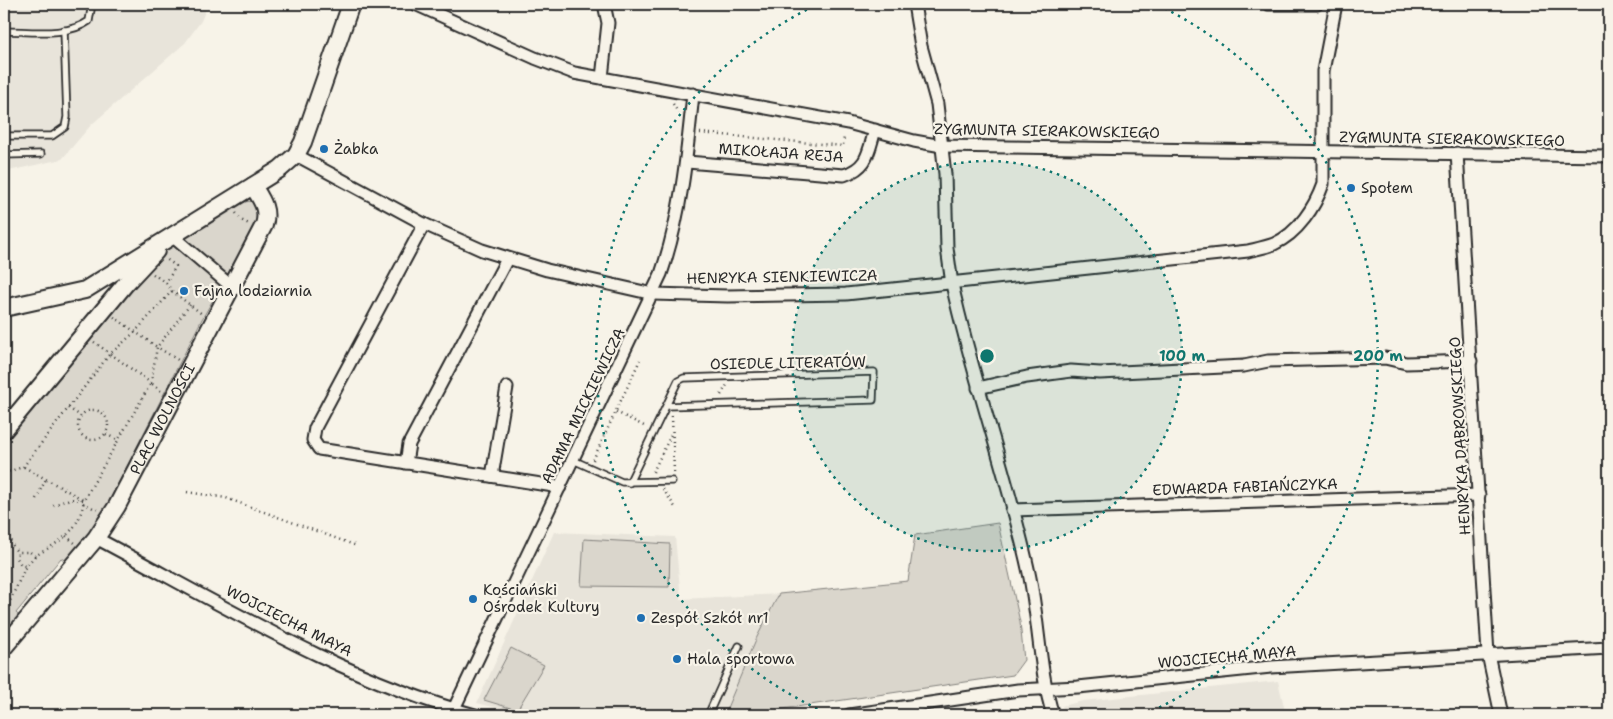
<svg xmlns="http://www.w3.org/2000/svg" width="1613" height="719" font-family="'Shantell Sans',sans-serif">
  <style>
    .built { fill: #e8e4da }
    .green { fill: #dad6cc; stroke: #82807c }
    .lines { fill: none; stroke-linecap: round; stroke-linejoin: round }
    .lane-casing { stroke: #2b2b2b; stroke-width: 9 }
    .street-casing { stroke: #2b2b2b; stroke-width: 15 }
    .secondary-casing { stroke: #2b2b2b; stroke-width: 20 }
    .path { stroke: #2b2b2b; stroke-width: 2.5; stroke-dasharray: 1 4; stroke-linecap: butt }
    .lane { stroke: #f7f3e8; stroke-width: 5.5 }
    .street { stroke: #f7f3e8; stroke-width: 11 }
    .secondary { stroke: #f7f3e8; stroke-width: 16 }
    .ring { fill: none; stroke: #0f766e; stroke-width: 2.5; stroke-dasharray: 2.5 5 }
    .poi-dot { fill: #1f6fb2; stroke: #f7f3e8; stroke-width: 2 }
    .labels { text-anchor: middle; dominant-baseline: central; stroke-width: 4.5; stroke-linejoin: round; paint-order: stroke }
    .street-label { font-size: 15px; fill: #2b2b2b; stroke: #f7f3e8 }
    .poi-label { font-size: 15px; fill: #2b2b2b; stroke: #f7f3e8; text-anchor: start }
    .centre { fill: #0f766e; stroke: #f7f3e8; stroke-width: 2.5 }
    .ring-label { font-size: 15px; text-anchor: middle; font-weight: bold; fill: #0f766e; stroke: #f7f3e8; stroke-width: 4.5; stroke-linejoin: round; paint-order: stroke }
  </style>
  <rect width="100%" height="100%" fill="#f7f3e8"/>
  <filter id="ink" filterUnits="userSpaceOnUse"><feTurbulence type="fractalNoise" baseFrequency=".02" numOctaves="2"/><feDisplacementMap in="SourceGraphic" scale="10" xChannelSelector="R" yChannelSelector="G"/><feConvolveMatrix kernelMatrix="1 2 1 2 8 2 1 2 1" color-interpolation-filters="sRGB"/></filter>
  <g filter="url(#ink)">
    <!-- built -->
    <g class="built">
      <polygon points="4,4 208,4 201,21 185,43 91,125 62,159 4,172"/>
      <polygon points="554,532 675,537 681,599 779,594 757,637 724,715 526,715 477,703"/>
      <polygon points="1278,681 1286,715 1065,715 1062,706 1083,701"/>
    </g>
    <!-- green -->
    <g class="green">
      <path d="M253 201 260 218 202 319 95 529 69 563 61 558 16 613 24 620C17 624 12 628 4 624V442L150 264 162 253 232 208 243 202Z"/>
      <polygon points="998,523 1020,622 1024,660 1013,675 742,715 724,715 757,637 779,594 908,581 915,535"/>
      <polygon points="584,539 670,544 669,587 581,586"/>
      <polygon points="511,648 544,665 517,710 484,700"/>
    </g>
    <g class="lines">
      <defs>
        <g id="lane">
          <path d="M4 31C30 31 67 37 89 21L92 4"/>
          <polyline points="4,136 52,136 65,127 67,117 64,30"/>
          <polyline points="4,155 41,154"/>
          <polyline points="573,460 622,482 672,481"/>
          <polyline points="629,483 666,406 873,400 874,372 684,378 678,381 666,406"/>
          <polyline points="708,715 739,646"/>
        </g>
        <g id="street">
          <polyline points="415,4 535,58 574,73 848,123 914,141 942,146 1609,156"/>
          <path d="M914 4 921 46 937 104 945 174 947 248 952 284C973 381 1008 476 1029 573 1039 619 1039 672 1053 715"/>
          <polyline points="1268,4 1317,4"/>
          <polyline points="602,78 608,23 604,4"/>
          <polyline points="1457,153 1488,654 1501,715"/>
          <path d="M296 155 424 224 482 250 547 270 653 294 728 296 846 294 1248 251C1256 249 1266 247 1274 244 1298 233 1315 207 1323 184V71L1336 4"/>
          <path d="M687 162 844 175C868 167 868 153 875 130"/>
          <polyline points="424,224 315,428 313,440 319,449 560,487"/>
          <polyline points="171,235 232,287"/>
          <polyline points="978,388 1027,377 1071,371 1100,373 1244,366 1268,361 1385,358 1406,363 1471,361"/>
          <polyline points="406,463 409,444 507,259"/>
          <polyline points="492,476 507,387"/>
          <polyline points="1012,510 1479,495"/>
          <path d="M96 538C217 602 342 679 475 715"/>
          <path d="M451 715 661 274C681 216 687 155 693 94"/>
          <polyline points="849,715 1018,690 1078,687 1271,667 1609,648"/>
        </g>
        <g id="secondary">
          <polyline points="4,308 85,290 280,169 296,155 303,142 351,4"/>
          <polyline points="4,430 127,282 156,251"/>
          <path id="s1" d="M4 647 96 538 117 506 264 225C269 209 261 199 253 186"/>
        </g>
      </defs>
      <!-- lane casing -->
      <use href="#lane" class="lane-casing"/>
      <!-- street casing -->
      <use href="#street" class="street-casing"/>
      <!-- secondary casing -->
      <use href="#secondary" class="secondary-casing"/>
      <!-- path -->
      <g class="path">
        <polyline points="673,104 679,114"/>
        <polyline points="700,133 843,146 844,135"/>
        <polyline points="236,213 241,220 249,224"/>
        <polyline points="153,274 166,283 176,266 166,259"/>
        <polyline points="166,283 172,291 202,314"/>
        <polyline points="114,317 157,347 190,305"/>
        <polyline points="94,342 151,383 157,347 178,360"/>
        <polyline points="721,395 727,385"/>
        <polyline points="68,408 81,416"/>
        <circle cx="93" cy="425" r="15"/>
        <polyline points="616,412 646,427"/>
        <polyline points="672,416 674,472"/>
        <polyline points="106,434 119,441"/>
        <polyline points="4,450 9,443"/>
        <polyline points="593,460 640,360"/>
        <polyline points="24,467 84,500 151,383 162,392"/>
        <polyline points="653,472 672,433"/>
        <polyline points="4,473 23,467 109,355 135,332 172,291"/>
        <polyline points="663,489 675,507"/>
        <polyline points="187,492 226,498 357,546"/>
        <polyline points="36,499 46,479"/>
        <polyline points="83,503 97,510"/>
        <path d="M6 516C8 527 8 544 18 552"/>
        <polyline points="66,536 75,543"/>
        <path d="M35 556 26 566 21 565 17 558 18 552H30L35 556C61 541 79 532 84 500L70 499 51 506"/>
        <polyline points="4,614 26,566"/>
      </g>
      <!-- lane -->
      <use href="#lane" class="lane"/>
      <!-- street -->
      <use href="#street" class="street"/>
      <!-- secondary -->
      <use href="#secondary" class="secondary"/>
    </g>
  </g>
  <!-- distance rings -->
  <circle cx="987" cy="356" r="195" fill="#0f766e" fill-opacity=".12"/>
  <g class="ring">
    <circle cx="987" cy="356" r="195"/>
    <path d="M831 715A391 391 0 0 1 816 5M1158 5A391 391 0 0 1 1143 715"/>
  </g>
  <!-- markers -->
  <g class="poi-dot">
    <circle cx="324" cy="149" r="5"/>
    <circle cx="1351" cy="188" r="5"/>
    <circle cx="184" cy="291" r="5"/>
    <circle cx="473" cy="599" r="5"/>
    <circle cx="641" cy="618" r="5"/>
    <circle cx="677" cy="659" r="5"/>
  </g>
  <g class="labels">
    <!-- street labels -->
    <g class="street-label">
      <text transform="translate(1047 131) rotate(1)">ZYGMUNTA SIERAKOWSKIEGO</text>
      <text transform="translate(1452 139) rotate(1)">ZYGMUNTA SIERAKOWSKIEGO</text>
      <text transform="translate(781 153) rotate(4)">MIKOŁAJA REJA</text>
      <text transform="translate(782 277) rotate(-1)">HENRYKA SIENKIEWICZA</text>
      <text transform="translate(788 363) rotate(-1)">OSIEDLE LITERATÓW</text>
      <text transform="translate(583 406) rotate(-64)">ADAMA MICKIEWICZA</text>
      <text stroke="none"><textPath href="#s1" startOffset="279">PLAC WOLNOŚCI</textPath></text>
      <text transform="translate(1460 436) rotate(-93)">HENRYKA DĄBROWSKIEGO</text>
      <text transform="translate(1245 487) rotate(-2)">EDWARDA FABIAŃCZYKA</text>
      <text transform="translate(289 621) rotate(27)">WOJCIECHA MAYA</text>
      <text transform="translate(1227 657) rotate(-5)">WOJCIECHA MAYA</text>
    </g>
    <!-- poi labels -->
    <g class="poi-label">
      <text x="334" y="149">Żabka</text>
      <text x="1361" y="188">Społem</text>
      <text x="194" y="291">Fajna lodziarnia</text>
      <text x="483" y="590">Kościański<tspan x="483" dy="17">Ośrodek Kultury</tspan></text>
      <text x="651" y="618">Zespół Szkół nr1</text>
      <text x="687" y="659">Hala sportowa</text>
    </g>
  </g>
  <circle cx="987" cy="356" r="8" class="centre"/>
  <g class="ring-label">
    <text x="1182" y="361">100 m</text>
    <text x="1378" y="361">200 m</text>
  </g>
  <!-- margin -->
  <rect width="1613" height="719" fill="none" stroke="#f7f3e8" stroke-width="20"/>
  <rect x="10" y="10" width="1593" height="699" fill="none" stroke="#2b2b2b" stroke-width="2" filter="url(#ink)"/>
</svg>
